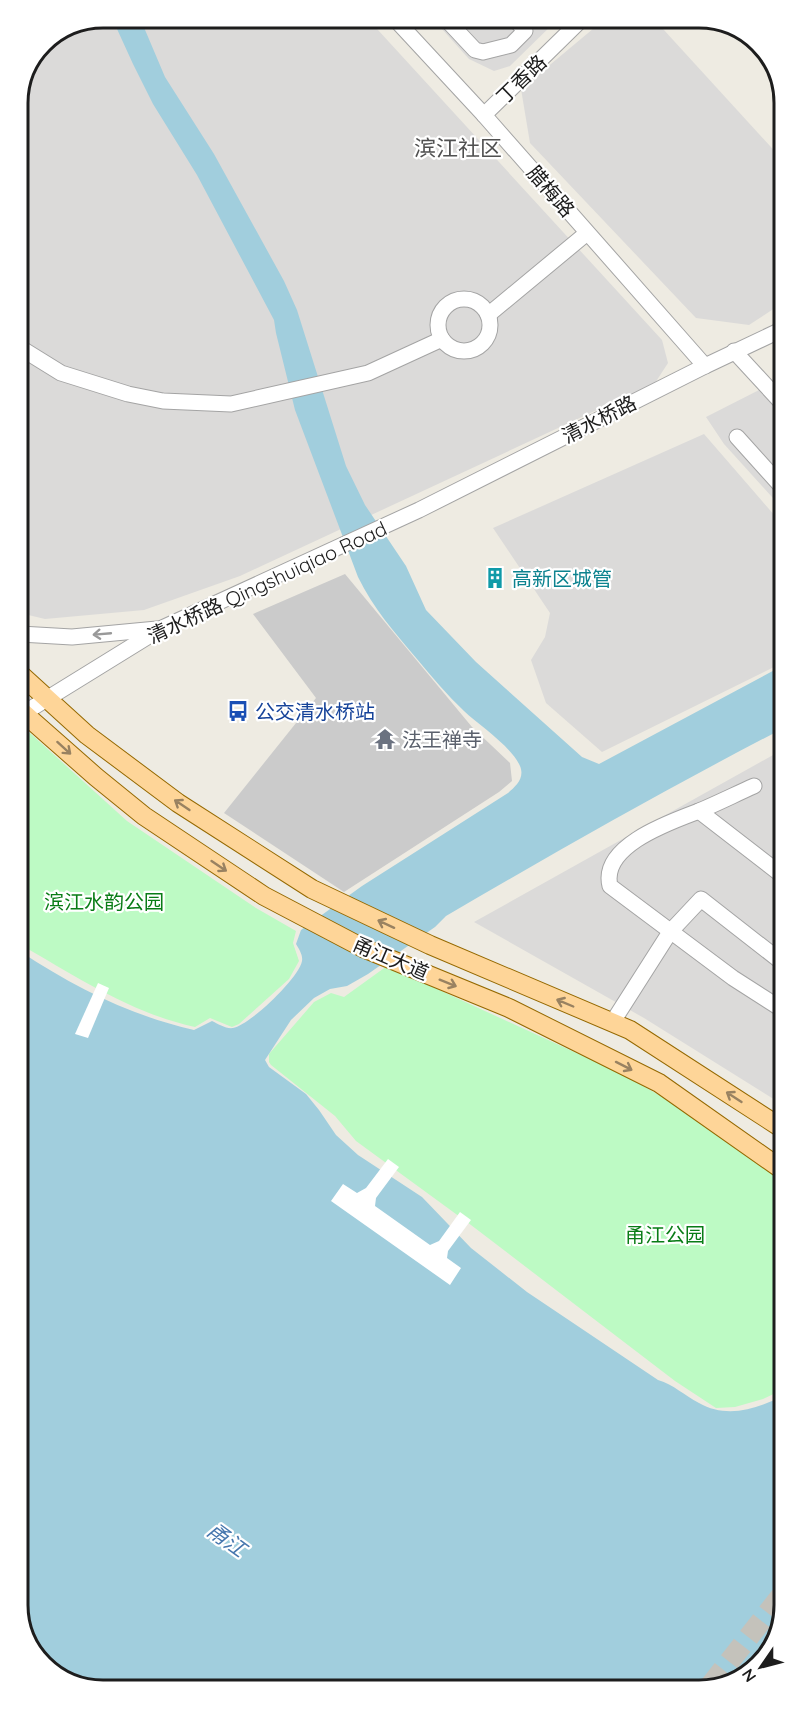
<svg xmlns="http://www.w3.org/2000/svg" width="803" height="1709" font-family="Quicksand,'Noto Sans SC',sans-serif">
  <style>
    .residential { fill: #dbdad9 }
    .religious { fill: #cbcbcb }
    .park { fill: #bdfac4 }
    .water { fill: #a1cedd }
    .pier { fill: #fff }
    .lines { fill: none; stroke-linecap: round; stroke-linejoin: round }
    .highway-tunnel { stroke: #c4c2bb; stroke-width: 21; stroke-dasharray: 21 10; stroke-linecap: butt }
    .minor-casing { stroke: #a4a4a4; stroke-width: 17 }
    .major-casing { stroke: #956900; stroke-width: 20 }
    .minor { stroke: #fff; stroke-width: 15 }
    .major { stroke: #fed598; stroke-width: 18 }
    .oneway { stroke: #999 }
    .oneway2 { stroke: #998261 }
    .labels { text-anchor: middle; dominant-baseline: central; stroke-width: 4.5; stroke-linejoin: round; paint-order: stroke }
    .street-label { font-size: 20px; fill: #1d1d1d; stroke: #fff }
    .culture-label { font-size: 20px; fill: #0d838f; stroke: #fff; text-anchor: start }
    .transit-label { font-size: 20px; fill: #164399; stroke: #fff; text-anchor: start }
    .worship-label { font-size: 20px; fill: #5b616d; stroke: #fff; text-anchor: start }
    .park-label { font-size: 20px; fill: #097c16; stroke: #fff }
    .water-label { font-size: 21px; font-style: italic; fill: #4777ae; stroke: #fff }
    .quarter-label { font-size: 22px; fill: #505050; stroke: #fff }
    .rim { fill: none; stroke: #1d1d1d; stroke-width: 3 }
  </style>
  <rect width="100%" height="100%" fill="#eeebe2"/>
  <!-- residential -->
  <g class="residential">
    <polygon points="103,18 367,18 662,340 668,363 655,383 240,576 144,610 45,619 20,613 18,98 43,43"/>
    <polygon points="432,18 559,18 510,66 494,71 469,59"/>
    <polygon points="606,18 653,18 781,158 781,304 749,325 696,318 530,143 521,89"/>
    <polygon points="781,379 782,508 724,444 706,417"/>
    <polygon points="704,434 782,524 782,663 602,752 546,703 531,660 545,637 550,613 493,528"/>
    <polygon points="782,750 783,1105 644,1018 474,922"/>
  </g>
  <!-- religious -->
  <polygon class="religious" points="345,574 472,727 510,763 512,781 499,792 344,892 224,813 316,698 253,614"/>
  <!-- park -->
  <g class="park">
    <path d="M20 724 127 821 256 908 296 931 293 943 299 961 289 979 239 1024 232 1027 210 1018 195 1027C131 1013 77 977 21 945Z"/>
    <polygon points="387,966 622,1074 673,1103 784,1180 784,1389 763,1399 735,1407 716,1408 675,1381 471,1225 356,1141 335,1116 271,1065 269,1062 269,1054 314,1002 331,993 344,997"/>
  </g>
  <!-- water -->
  <path class="water" d="M112 18H140L165 77 214 154 284 281 297 310 346 466 365 505 406 566 426 610 476 662 582 757 599 764 782 666V729C668 788 557 851 446 916L435 927 368 974 347 986 330 989 314 998 291 1020 265 1060 269 1067 306 1094 319 1110 336 1135 358 1155 422 1197 471 1248 527 1292 658 1380C674 1385 684 1395 699 1403 727 1419 758 1409 784 1395L785 1611 768 1657 728 1686 97 1691 51 1673 23 1634 21 952C76 988 129 1015 194 1030L212 1021C218 1024 226 1029 233 1028 250 1025 299 978 302 961 303 955 299 949 296 944L301 930 362 886 508 793C516 786 525 778 520 766 511 746 480 726 464 711 447 695 432 677 417 659 395 633 373 608 358 577L295 410 276 333 274 320 197 175 153 104 133 64Z"/>
  <!-- pier -->
  <g class="pier">
    <polygon points="98,983 109,988 88,1038 75,1034"/>
    <polygon points="388,1159 399,1167 376,1198 375,1206 430,1245 439,1241 460,1212 471,1220 448,1251 447,1258 461,1268 450,1285 331,1201 343,1184 357,1193 366,1188"/>
  </g>
  <g class="lines">
    <!-- highway-tunnel -->
    <polyline class="highway-tunnel" points="710,1686 785,1591"/>
    <defs>
      <g id="minor">
        <polyline points="394,18 484,115 705,366"/>
        <polyline points="445,18 475,50 483,52 511,45 525,31 514,18"/>
        <polyline points="484,115 583,18"/>
        <circle cx="464" cy="325" r="26"/>
        <polyline points="488,315 587,233"/>
        <polyline points="19,347 61,373 128,394 163,401 231,404 368,373 442,339"/>
        <polyline points="734,351 781,402"/>
        <polyline points="737,437 782,487"/>
        <polyline points="20,634 72,637 157,629"/>
        <polyline points="24,713 160,629 419,510 705,366 781,330"/>
        <path d="M754 786C736 794 718 803 699 811 670 822 600 846 610 886L733 978 783 1010"/>
        <polyline points="699,811 783,876"/>
        <polyline points="612,1023 670,932 701,899 783,963"/>
      </g>
      <g id="major">
        <polyline points="20,674 87,735 178,803 312,889 430,945 630,1030 783,1129"/>
        <polyline points="20,710 96,777 144,816 264,896 363,948 509,1008 659,1083 784,1171"/>
      </g>
    </defs>
    <!-- minor casing -->
    <use href="#minor" class="minor-casing"/>
    <!-- major casing -->
    <use href="#major" class="major-casing"/>
    <!-- minor -->
    <use href="#minor" class="minor"/>
    <!-- major -->
    <use href="#major" class="major"/>
  </g>
  <!-- one-way arrows -->
  <defs><path id="oneway-shaft" d="M-6 0H5M1.5-3L5.5 0L1.5 3" fill="none" stroke-width="1.6" stroke-linecap="round" stroke-linejoin="round" transform="scale(1.5)"/></defs>
  <use class="oneway" href="#oneway-shaft" transform="translate(102 634) rotate(175)"/>
  <g class="oneway2">
    <use href="#oneway-shaft" transform="translate(64 748) rotate(42)"/>
    <use href="#oneway-shaft" transform="translate(182 805) rotate(-146)"/>
    <use href="#oneway-shaft" transform="translate(219 866) rotate(34)"/>
    <use href="#oneway-shaft" transform="translate(386 924) rotate(-155)"/>
    <use href="#oneway-shaft" transform="translate(448 983) rotate(22)"/>
    <use href="#oneway-shaft" transform="translate(565 1003) rotate(-157)"/>
    <use href="#oneway-shaft" transform="translate(624 1066) rotate(27)"/>
    <use href="#oneway-shaft" transform="translate(734 1097) rotate(-147)"/>
  </g>
  <!-- icons -->
  <defs>
    <symbol id="building-bare" viewBox="-9 -9 18 18"><path d="M-4-6H4V6H1V3H-1V6H-4ZM-2.5-4.3h1.7v1.8h-1.7ZM.8-4.3h1.7v1.8H.8ZM-2.5-1h1.7V.8h-1.7ZM.8-1h1.7V.8H.8Z" fill="#0f9aa8" stroke="#fff" stroke-width="2.5" paint-order="stroke"/></symbol>
    <symbol id="bus-bare" viewBox="-9 -9 18 18"><path d="M-5-6H5V4H4V6H2V4H-2V6H-4V4H-5ZM-3.5-4V0h7V-4ZM-3.5 1.2v1.5H-2V1.2ZM2 1.2v1.5H3.5V1.2Z" fill="#1a4fb4" stroke="#fff" stroke-width="2.5" paint-order="stroke"/></symbol>
    <symbol id="temple-bare" viewBox="-9 -9 18 18"><path d="M0-6L5-2H3V0L6.5 2.5H4V6H1.5V3h-3V6H-4V2.5H-6.5L-3 0V-2H-5Z" fill="#6b7280" stroke="#fff" stroke-width="2.5" paint-order="stroke"/></symbol>
  </defs>
  <g fill-rule="evenodd">
    <use href="#building-bare" x="480" y="563" width="30" height="30"/>
    <use href="#bus-bare" x="223" y="696" width="30" height="30"/>
    <use href="#temple-bare" x="370" y="724" width="30" height="30"/>
  </g>
  <g class="labels">
    <!-- street labels -->
    <g class="street-label">
      <text transform="translate(521 79) rotate(-44)">丁香路</text>
      <text transform="translate(551 191) rotate(49)">腊梅路</text>
      <text transform="translate(599 419) rotate(-27)">清水桥路</text>
      <text transform="translate(267 582) rotate(-25)">清水桥路 Qingshuiqiao Road</text>
      <text transform="translate(391 958) rotate(23)">甬江大道</text>
    </g>
    <!-- culture labels -->
    <g class="culture-label">
      <text x="512" y="578">高新区城管</text>
    </g>
    <!-- transit labels -->
    <g class="transit-label">
      <text x="255" y="711">公交清水桥站</text>
    </g>
    <!-- worship labels -->
    <g class="worship-label">
      <text x="402" y="739">法王禅寺</text>
    </g>
    <!-- park labels -->
    <g class="park-label">
      <text x="104" y="901">滨江水韵公园</text>
      <text x="665" y="1234">甬江公园</text>
    </g>
    <!-- water labels -->
    <g class="water-label">
      <text transform="translate(227 1539) rotate(36)">甬江</text>
    </g>
    <!-- quarter labels -->
    <g class="quarter-label">
      <text x="458" y="148">滨江社区</text>
    </g>
  </g>
  <!-- crop -->
  <path d="M0 0H803V1709H0ZM103 28H699A75 75 0 0 1 774 103V1605A75 75 0 0 1 699 1680H103A75 75 0 0 1 28 1605V103A75 75 0 0 1 103 28Z" fill="#fff" fill-rule="evenodd"/>
  <path class="rim" d="M103 28H699A75 75 0 0 1 774 103V1605A75 75 0 0 1 699 1680H103A75 75 0 0 1 28 1605V103A75 75 0 0 1 103 28Z"/>
  <!-- north arrow -->
  <g transform="translate(761 1667) rotate(235)" stroke="#ffffff" stroke-width="4.5" paint-order="stroke">
  <path d="M0-4.5L10 22L0 15L-10 22Z" fill="#1d1d1d"/>
  <text y="-9" font-size="16" font-weight="bold" text-anchor="middle" fill="#1d1d1d">N</text>
  </g>
</svg>
